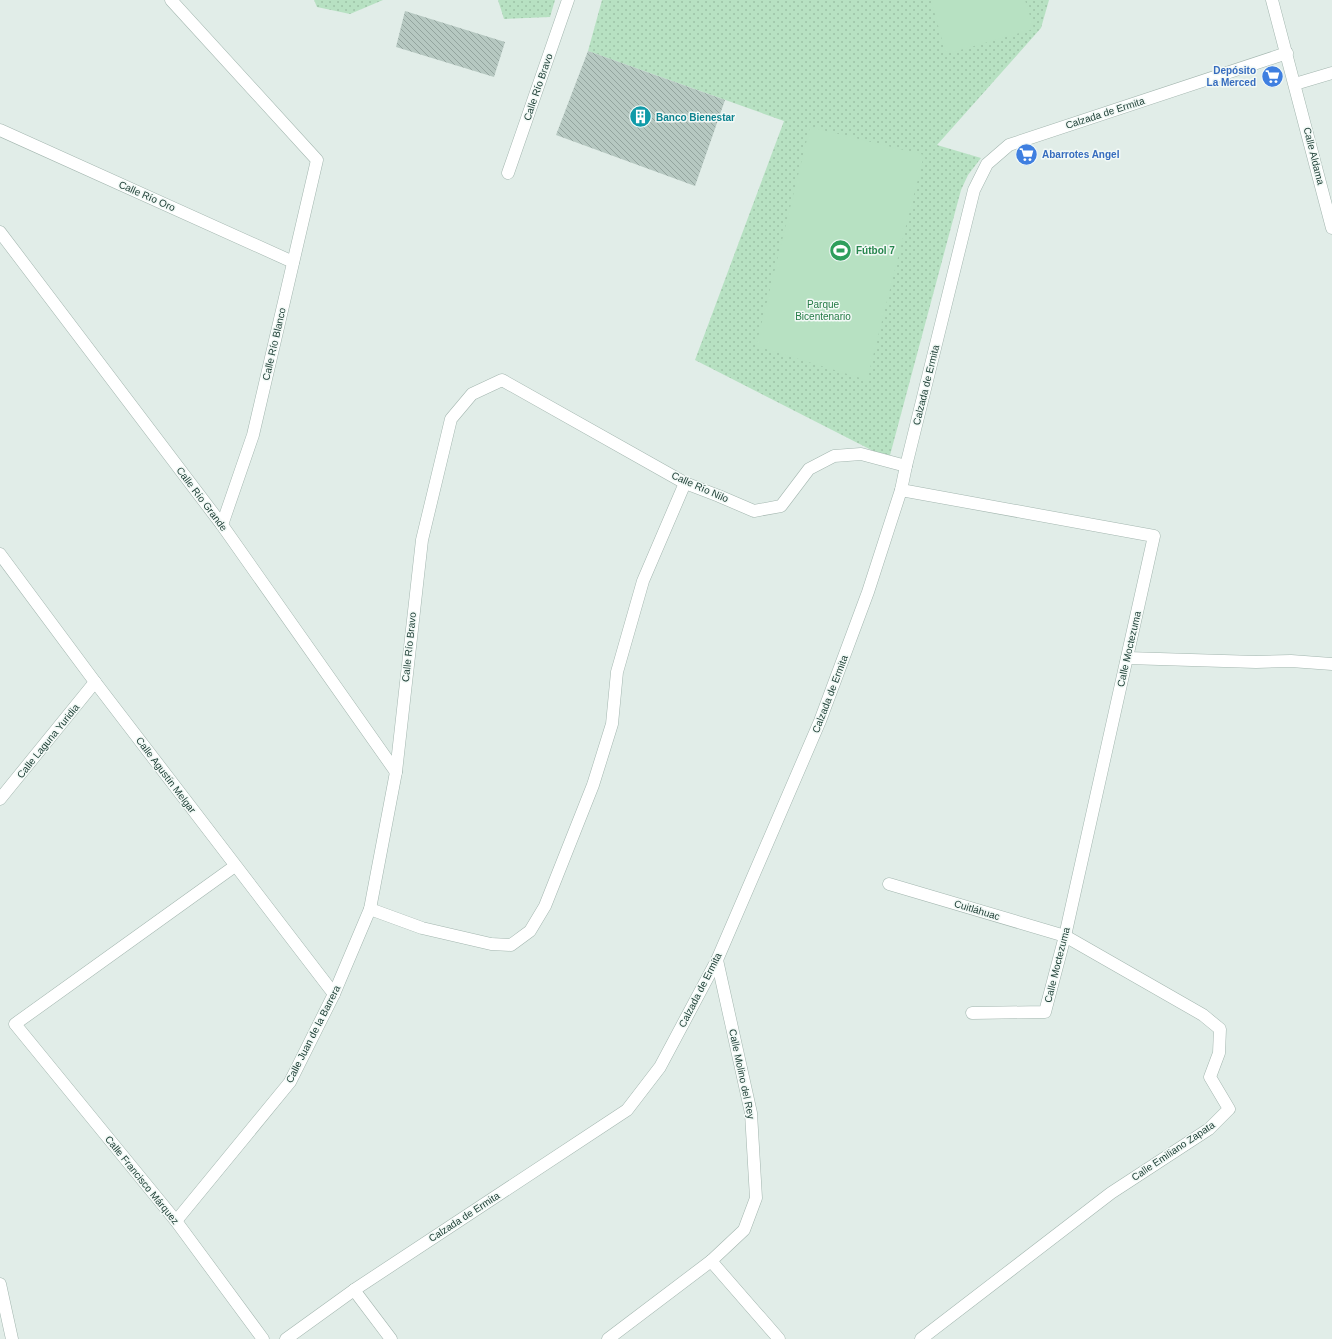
<svg xmlns="http://www.w3.org/2000/svg" width="1332" height="1339" font-family="Helvetica,sans-serif">
  <style>
    .grass { fill: url(#grass-dots) }
    .pitch { fill: #b7e1c2 }
    .building { fill: url(#building-back-hatch) }
    .lines { fill: none; stroke-linecap: round; stroke-linejoin: round }
    .service-casing { stroke: #a3b6af; stroke-width: 13 }
    .minor-casing { stroke: #a3b6af; stroke-width: 13 }
    .service { stroke: #fff; stroke-width: 12 }
    .minor { stroke: #fff; stroke-width: 12 }
    .labels { text-anchor: middle; dominant-baseline: central; stroke-width: 3; stroke-linejoin: round; paint-order: stroke }
    .shop-label { font-size: 10px; font-weight: bold; fill: #366cbe; stroke: #f2f9f6; text-anchor: end }
    .street-label { font-size: 10px; fill: #1f4037; stroke: #f2f9f6 }
    .culture-label { font-size: 10px; font-weight: bold; fill: #0d838f; stroke: #f2f9f6; text-anchor: start }
    .leisure-label { font-size: 10px; font-weight: bold; fill: #27864d; stroke: #f2f9f6; text-anchor: start }
    .park-label { font-size: 10px; fill: #257b46; stroke: #f2f9f6 }
  </style>
  <defs>
    <pattern id="grass-dots" width="8" height="8" patternUnits="userSpaceOnUse"><rect width="8" height="8" fill="#b7e1c2"/><path d="M2 2h.1M6 6h.1" fill="none" stroke="#9dc2a7" stroke-width="1.8" stroke-linecap="round"/></pattern>
    <pattern id="building-back-hatch" width="6" height="6" patternUnits="userSpaceOnUse"><rect width="6" height="6" fill="#b6c8c1"/><path d="M-1 5l2 2M0 0l6 6M5-1l2 2" fill="none" stroke="#93a49e"/></pattern>
  </defs>
  <rect width="100%" height="100%" fill="#e1ede8"/>
  <!-- grass -->
  <g class="grass">
    <polygon points="314,0 383,0 350,14 317,7"/>
    <polygon points="498,0 555,0 550,17 504,19"/>
    <polygon points="602,0 1049,0 1041,28 937,145 981,158 968,175 961,190 889,459 695,360 784,121 588,51"/>
  </g>
  <!-- pitch -->
  <g class="pitch">
    <polygon points="931,0 1025,0 1034,29 946,54"/>
    <polygon points="810,127 924,155 867,380 756,346"/>
  </g>
  <!-- building -->
  <g class="building">
    <polygon points="405,11 505,42 494,77 396,47"/>
    <polygon points="588,51 725,100 695,186 556,135"/>
  </g>
  <g class="lines">
    <defs>
      <polyline id="service" points="1295,84 1332,73"/>
      <g id="minor">
        <polyline points="171,0 317,160 253,435 222,525"/>
        <polyline points="1272,0 1332,228"/>
        <polyline points="0,130 293,262"/>
        <polyline points="508,173 568,0"/>
        <polyline points="0,232 222,525 396,772"/>
        <polyline points="901,490 1154,536 1065,936 1045,1012 972,1013"/>
        <polyline points="0,554 95,682 334,994"/>
        <polyline points="1127,658 1256,662 1291,661 1332,664"/>
        <polyline points="0,799 95,682"/>
        <polyline points="235,866 15,1024 176,1221 263,1339"/>
        <polyline points="889,884 1065,936 1203,1015 1220,1029 1219,1053 1210,1077 1229,1109 1209,1129 1111,1193 921,1339"/>
        <polyline points="370,909 422,928 491,944 511,945 530,931 545,906 593,785 612,724 617,672 643,581 685,483"/>
        <polyline points="176,1221 290,1082 334,994 370,909 396,772 422,540 451,419 472,394 502,380 685,483 719,496 754,511 781,506 809,469 834,456 861,454 906,466"/>
        <polyline points="711,1261 779,1339"/>
        <polyline points="0,1284 12,1339"/>
        <polyline points="354,1290 391,1339"/>
        <polyline points="286,1339 354,1290 627,1110 660,1067 717,960 820,721 868,592 901,490 906,466 974,190 987,164 1009,145 1287,53"/>
        <polyline points="608,1339 711,1261 744,1230 756,1198 751,1113 717,960"/>
      </g>
    </defs>
    <!-- service casing -->
    <use href="#service" class="service-casing"/>
    <!-- minor casing -->
    <use href="#minor" class="minor-casing"/>
    <!-- service -->
    <use href="#service" class="service"/>
    <!-- minor -->
    <use href="#minor" class="minor"/>
  </g>
  <!-- icons -->
  <defs>
    <symbol id="supermarket-disc" viewBox="-11 -11 22 22"><circle r="9.5" fill="#3f7fe0" stroke="#f2f9f6"/><path d="M-6-5.5h2.5l.6 2H6L4.5 2H-2.5L-4.4-4H-6ZM-1.5 3.2a1.3 1.3 0 1 0 .1 0ZM3 3.2a1.3 1.3 0 1 0 .1 0Z" fill="#fff"/></symbol>
    <symbol id="building-disc" viewBox="-11 -11 22 22"><circle r="9.5" fill="#0f9aa8" stroke="#f2f9f6"/><path d="M-4-6H4V6H1V3H-1V6H-4ZM-2.5-4.3h1.7v1.8h-1.7ZM.8-4.3h1.7v1.8H.8ZM-2.5-1h1.7V.8h-1.7ZM.8-1h1.7V.8H.8Z" fill="#fff"/></symbol>
    <symbol id="stadium-disc" viewBox="-11 -11 22 22"><circle r="9.5" fill="#2e9e5b" stroke="#f2f9f6"/><path d="M0-5a6.5 5 0 1 0 0 10a6.5 5 0 1 0 0-10ZM-3.5-1.8h7v3.6h-7Z" fill="#fff"/></symbol>
  </defs>
  <g fill-rule="evenodd">
    <use href="#supermarket-disc" x="1260" y="64" width="25" height="25"/>
    <use href="#building-disc" x="628" y="104" width="25" height="25"/>
    <use href="#supermarket-disc" x="1014" y="142" width="25" height="25"/>
    <use href="#stadium-disc" x="828" y="238" width="25" height="25"/>
  </g>
  <g class="labels">
    <!-- shop labels -->
    <g class="shop-label">
      <text x="1256" y="70">Depósito<tspan x="1256" dy="12">La Merced</tspan></text>
      <text x="1042" y="154" text-anchor="start">Abarrotes Angel</text>
    </g>
    <!-- street labels -->
    <g class="street-label">
      <text transform="translate(538 87) rotate(-71)">Calle Río Bravo</text>
      <text transform="translate(1105 113) rotate(-18)">Calzada de Ermita</text>
      <text transform="translate(1314 156) rotate(76)">Calle Aldama</text>
      <text transform="translate(147 196) rotate(24)">Calle Río Oro</text>
      <text transform="translate(274 344) rotate(-77)">Calle Río Blanco</text>
      <text transform="translate(926 385) rotate(-76)">Calzada de Ermita</text>
      <text transform="translate(700 487) rotate(24)">Calle Río Nilo</text>
      <text transform="translate(202 499) rotate(53)">Calle Río Grande</text>
      <text transform="translate(409 647) rotate(-84)">Calle Río Bravo</text>
      <text transform="translate(1129 649) rotate(-77)">Calle Moctezuma</text>
      <text transform="translate(830 694) rotate(-69)">Calzada de Ermita</text>
      <text transform="translate(48 741) rotate(-51)">Calle Laguna Yuridia</text>
      <text transform="translate(166 775) rotate(53)">Calle Agustín Melgar</text>
      <text transform="translate(977 910) rotate(17)">Cuitláhuac</text>
      <text transform="translate(1057 965) rotate(-76)">Calle Moctezuma</text>
      <text transform="translate(700 990) rotate(-63)">Calzada de Ermita</text>
      <text transform="translate(313 1034) rotate(-63)">Calle Juan de la Barrera</text>
      <text transform="translate(742 1074) rotate(78)">Calle Molino del Rey</text>
      <text transform="translate(1173 1151) rotate(-34)">Calle Emiliano Zapata</text>
      <text transform="translate(142 1180) rotate(51)">Calle Francisco Márquez</text>
      <text transform="translate(464 1217) rotate(-33)">Calzada de Ermita</text>
    </g>
    <!-- culture labels -->
    <g class="culture-label">
      <text x="656" y="117">Banco Bienestar</text>
    </g>
    <!-- leisure labels -->
    <g class="leisure-label">
      <text x="856" y="250">Fútbol 7</text>
    </g>
    <!-- park labels -->
    <g class="park-label">
      <text x="823" y="304">Parque<tspan x="823" dy="12">Bicentenario</tspan></text>
    </g>
  </g>
</svg>
